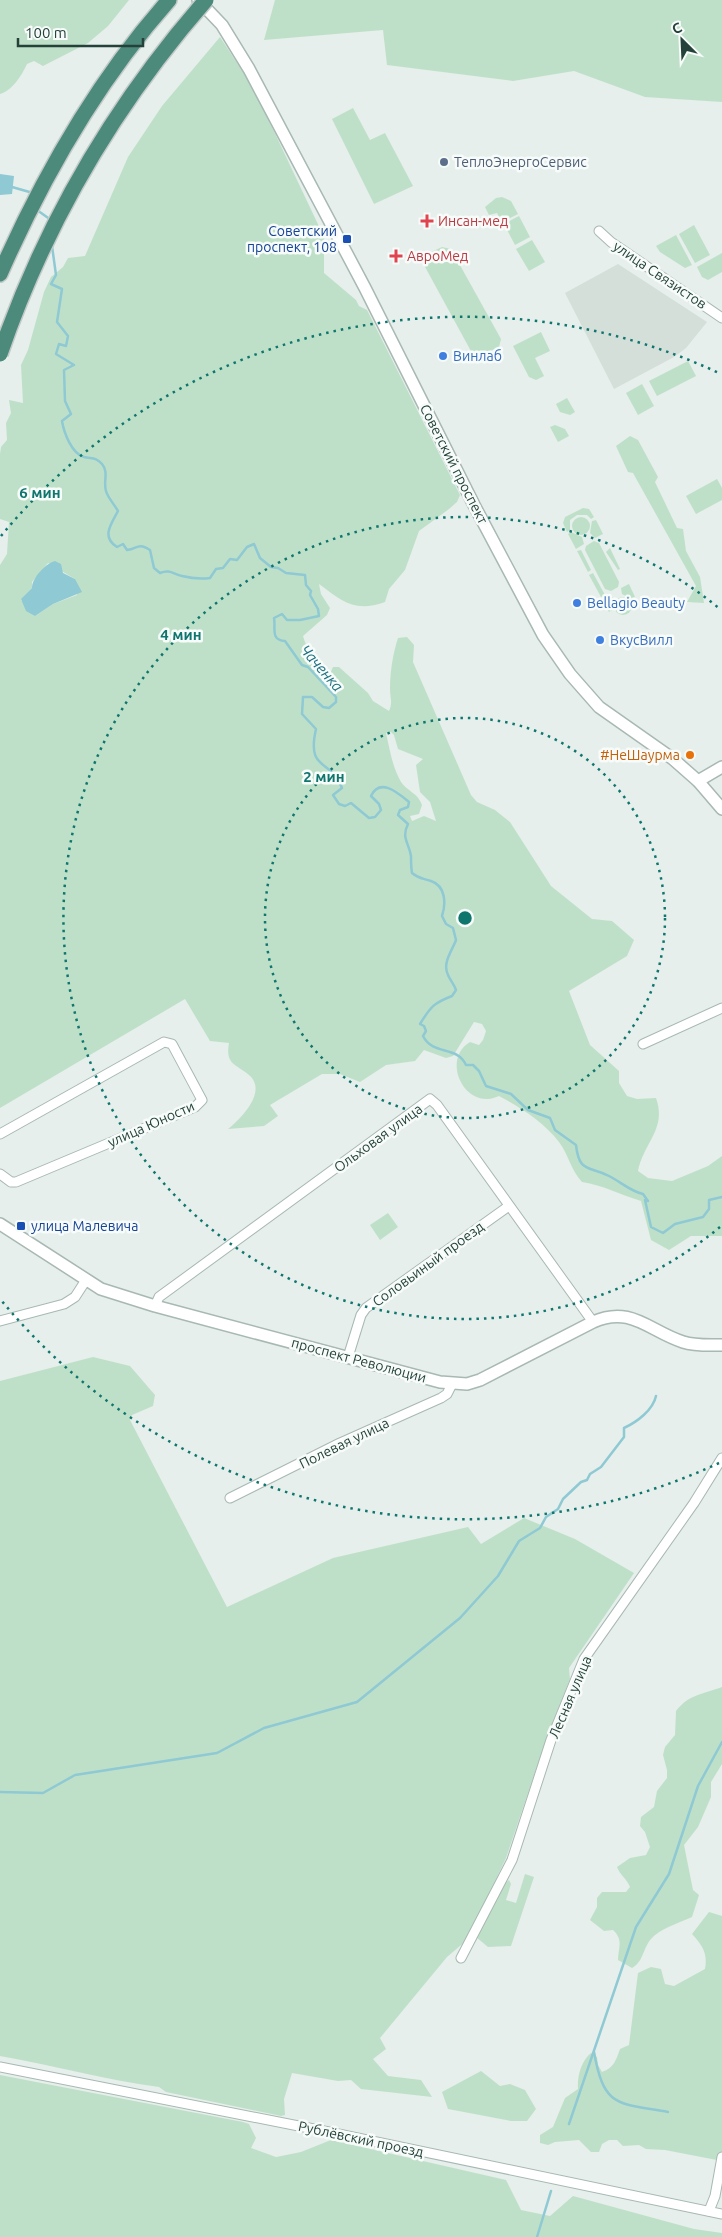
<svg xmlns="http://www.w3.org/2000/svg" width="722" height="2237" font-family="Ubuntu,sans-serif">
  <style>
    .built { fill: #d4dfda }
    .green { fill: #bfe0c8; fill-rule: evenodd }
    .water { fill: #8ec9d4 }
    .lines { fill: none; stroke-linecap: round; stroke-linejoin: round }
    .stream { stroke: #8ec9d4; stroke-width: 2.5 }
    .minor-casing { stroke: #a8b8b2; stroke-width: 11 }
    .tertiary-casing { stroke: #a8b8b2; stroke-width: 14 }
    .trunk-casing { stroke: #c2cac8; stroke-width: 18 }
    .minor { stroke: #fff; stroke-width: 9 }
    .tertiary { stroke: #fff; stroke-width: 11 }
    .trunk { stroke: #4c8a7c; stroke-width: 15 }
    .trunk-bridge-casing { stroke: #c2cac8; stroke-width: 18; stroke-linecap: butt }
    .trunk-bridge { stroke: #4c8a7c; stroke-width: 15 }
    .ring { fill: none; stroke: #0f766e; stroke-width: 2.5; stroke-dasharray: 2.5 5 }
    .service-dot { fill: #5c6f8a; stroke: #f7fbf9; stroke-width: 2 }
    .health-dot { fill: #e0444e; stroke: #f7fbf9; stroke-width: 2 }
    .transit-dot { fill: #1a4fb4; stroke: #f7fbf9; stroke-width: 2 }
    .shop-dot { fill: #3f7fe0; stroke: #f7fbf9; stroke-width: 2 }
    .food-dot { fill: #e8710a; stroke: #f7fbf9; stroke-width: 2 }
    .labels { text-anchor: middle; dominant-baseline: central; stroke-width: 5; stroke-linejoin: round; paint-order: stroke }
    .service-label { font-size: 14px; fill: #4e5e75; stroke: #f7fbf9; text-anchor: start }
    .health-label { font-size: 14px; fill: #be3a42; stroke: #f7fbf9; text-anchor: start }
    .transit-label { font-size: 14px; fill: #164399; stroke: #f7fbf9; text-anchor: end }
    .street-label { font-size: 14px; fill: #24423a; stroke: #f7fbf9 }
    .shop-label { font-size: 14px; fill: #366cbe; stroke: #f7fbf9; text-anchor: start }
    .food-label { font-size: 14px; fill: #c56008; stroke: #f7fbf9; text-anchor: end }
    .water-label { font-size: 15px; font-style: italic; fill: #1c6f80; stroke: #f7fbf9 }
    .centre { fill: #0f766e; stroke: #f7fbf9; stroke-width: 2.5 }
    .ring-label { font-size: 15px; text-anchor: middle; font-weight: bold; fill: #0f766e; stroke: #f7fbf9; stroke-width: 5; stroke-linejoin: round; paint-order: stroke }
  </style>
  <rect width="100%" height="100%" fill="#e6efeb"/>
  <!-- built -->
  <polygon class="built" points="618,264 707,322 686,348 674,357 614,389 565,293"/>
  <!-- green -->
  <g class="green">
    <path d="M0 0H129L108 26 88 43 43 66 34 61 27 64C22 75 12 91 0 94Z"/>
    <polygon points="275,0 722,0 722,102 645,97 574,71 513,81 387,65 383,30 264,40"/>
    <path d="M220 37 253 87 324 237V273L356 300 359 306 367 310 460 495 457 502 449 509 419 531 405 570 389 589 385 602C354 613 342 601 319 584L321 594 330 608 327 615 303 636C310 660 319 657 330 674L333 667H339L368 693 373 701 389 711C393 702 390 698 390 689 390 672 393 653 398 638L407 637 414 645 413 662 471 795 477 802 495 810 510 822 551 886 592 919 612 921 634 940 627 956 569 991 590 1045 619 1071V1083L627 1096 637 1099 656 1098C667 1129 644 1142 638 1171L648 1178 672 1181 708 1166 722 1156V1236H691L669 1250 651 1240 641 1201C621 1195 603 1185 582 1182 570 1169 569 1155 559 1142 544 1122 520 1107 499 1096 496 1097 491 1099 488 1099 461 1101 443 1058 470 1042L479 1045 483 1040 486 1031 482 1024 474 1022 453 1056 446 1058 424 1050 415 1061 386 1065 360 1082 340 1074H322L270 1105 278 1116 264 1126 228 1129C241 1119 268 1091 249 1075 236 1064 225 1065 229 1043L210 1041 185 999 0 1108V565L7 554 9 522 0 519V454L1 447 7 440 6 423 11 413 9 400 23 403 21 365 28 350 44 292 51 277 63 267 68 258 85 256 128 157 162 106ZM48 563 75 579 77 595 53 604 35 616 21 600 32 588V582ZM391 732 394 735 398 749 423 759 416 765 420 792 430 802 436 821 424 816 412 821 410 816 419 814 422 805C418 793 407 791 401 782 392 766 390 750 386 733Z"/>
    <polygon points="353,108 370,140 385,133 413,186 374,204 332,119"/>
    <polygon points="502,197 511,201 518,214 502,222 497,213 489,215 485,207 496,198"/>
    <polygon points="519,216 530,237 515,245 504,224"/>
    <polygon points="694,225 710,255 695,263 679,234"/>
    <polygon points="676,235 692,265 685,268 660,252 656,246"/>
    <polygon points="532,240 545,262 529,271 516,249"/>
    <polygon points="442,247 451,249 501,339 499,347 481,355 472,353 424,265 427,254"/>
    <polygon points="722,253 722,272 708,280 702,277 697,267"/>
    <polygon points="541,332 550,351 535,358 544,376 536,380 529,377 513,346"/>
    <polygon points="688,361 696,376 657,396 649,381"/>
    <polygon points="642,384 654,406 638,415 626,393"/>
    <polygon points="567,398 575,412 570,415 560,412 556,404"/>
    <polygon points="555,425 565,429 569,436 558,442 550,427"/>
    <polygon points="630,436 638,440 658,477 655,482 677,528 683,529 686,551 700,577 704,603 687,602 696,586 633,473 628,472 616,446"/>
    <polygon points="717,479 722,488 722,500 696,514 686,496"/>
    <polygon points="583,508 589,509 594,517 591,519 587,515 577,515 570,520 570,530 567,532 563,523 565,517"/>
    <circle cx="581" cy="526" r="9"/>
    <polygon points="596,520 603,534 595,538 590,533 592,521"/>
    <polygon points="571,532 582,537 584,544 576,549 568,534"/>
    <polygon points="594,541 599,543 619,582 618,587 611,591 605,589 585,550 586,546"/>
    <polygon points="610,548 620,569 618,570 606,552"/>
    <polygon points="581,550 591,570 588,572 577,551"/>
    <polygon points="593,573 605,595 601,597 589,575"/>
    <polygon points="629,584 635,597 632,599 622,594 621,588"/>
    <polygon points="610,595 614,599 612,610 609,612 602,598"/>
    <circle cx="623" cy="606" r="9"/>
    <polygon points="388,1213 398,1227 380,1240 370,1225"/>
    <path d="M93 1357 130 1366 155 1395 153 1406 132 1415 130 1420 227 1607 333 1558 468 1527 481 1544 524 1518 575 1539 634 1573 569 1668 570 1679 547 1737 506 1858 467 1940 447 1957 380 2038 386 2049 373 2059 388 2076 421 2080 432 2097 361 2089 351 2080 338 2081 292 2073 284 2099 285 2115 281 2116 166 2092 159 2087C105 2080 53 2065 0 2056V1381Z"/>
    <path d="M722 1687V1764L711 1782V1797L698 1827 684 1845 693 1890 699 1895 692 1917C679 1923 659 1929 651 1939 642 1950 644 1961 632 1968L618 1960C618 1948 624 1940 613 1930L604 1931 590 1920 597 1907V1898L602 1892H626L630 1887C627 1879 620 1875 617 1867L630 1858 646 1855 650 1847 645 1832 640 1826 641 1817 654 1807 657 1791 667 1778V1770L663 1755 665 1747 675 1735 676 1711C689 1694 704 1694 722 1687Z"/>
    <polygon points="525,1874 534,1877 511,1946 488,1947 476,1937 504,1884 509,1880 511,1884 506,1900 516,1903"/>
    <path d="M709 1912 722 1916V2161L665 2150 646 2149 639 2145 623 2146 617 2140H609L602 2144 599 2152H591L579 2140 555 2142 548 2145 540 2143V2135L553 2127 565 2098 578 2089C577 2077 581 2061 591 2053L597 2057 598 2065 602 2072C614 2068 616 2060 620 2049L629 2045 638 1973 651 1967 661 1969 665 1984 674 1986 705 1969C708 1953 702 1945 692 1934Z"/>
    <polygon points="481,2071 500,2086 510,2084 525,2090 536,2109 527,2121 511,2121 448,2109 442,2092"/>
    <polygon points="0,2075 243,2122 249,2124 256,2138 251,2148 276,2157 301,2152 331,2140 506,2180 521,2210 550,2216 573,2196 694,2229 722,2233 722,2237 0,2237"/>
  </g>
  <!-- water -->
  <g class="water">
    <polygon points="0,174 14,176 12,194 0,195"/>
    <path d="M55 561 61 564 63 573 75 579 82 592 53 604 35 616 26 611 21 599 32 588C32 578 45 564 55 561Z"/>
  </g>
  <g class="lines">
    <!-- stream -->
    <g class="stream">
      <polyline points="12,187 33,193"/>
      <polyline points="37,210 51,220"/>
      <path d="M52 246 56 275 51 284 62 289 57 322 68 336 66 346 59 344 56 354 74 365 64 370 65 401 71 414 62 421C64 433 72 454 84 457 92 459 96 457 102 464 109 472 103 482 106 491 108 498 114 504 118 511 111 524 101 537 117 547L123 544 127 550C138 549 137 542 150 550L154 568 160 573C170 569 173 574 182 576 190 578 202 579 210 578L216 569 223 568 230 559 237 560 247 547 254 544 260 558 271 567 278 568 286 573 305 575 306 585 311 591 310 595 318 609 319 616 300 620H287L282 614 274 618C276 628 270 640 285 641L302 665 308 667 336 697V702L329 708 323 707 312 697H303L302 714 316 729C306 773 332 758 342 788L333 795 339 804 345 806 351 803 369 818 375 817 381 810 379 804 371 796C380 777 398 793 409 802L408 807 400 810 398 815 408 824C401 838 409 843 411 856 411 862 411 867 412 873 419 879 422 878 431 881 446 886 446 904 442 916L446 924 453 928 456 940C452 951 442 963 448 975 450 980 454 984 456 990L452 996C434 1003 431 1006 420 1024L424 1026 426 1031 423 1036C433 1056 457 1045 466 1065H473L479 1071 486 1086 511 1094 528 1110 550 1118 555 1130 576 1145C579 1173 589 1166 609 1176 621 1182 630 1191 643 1194L648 1201 645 1200 651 1227 663 1233 675 1224 703 1217 709 1209V1200L722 1197"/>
      <path d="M0 1792 43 1793 75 1775 217 1753 264 1728 357 1702 460 1618 498 1576 519 1541 540 1528 546 1517 558 1509 563 1499 581 1482 587 1480 590 1474 601 1467 624 1437V1428C637 1422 653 1410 656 1396"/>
      <path d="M594 2052C604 2108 617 2103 668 2112"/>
      <polyline points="569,2124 636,1927 669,1874 698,1786 722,1742"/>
      <polyline points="537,2237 551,2191"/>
    </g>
    <defs>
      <g id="minor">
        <polyline points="599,231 611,242 722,318"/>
        <polyline points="643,1044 722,1008"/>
        <polyline points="0,1134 164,1042 172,1044 202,1100 195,1107 16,1182 11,1182 0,1174"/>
        <polyline points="155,1306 159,1297 430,1099 437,1105 593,1322"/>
        <polyline points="0,1321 64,1304 75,1297 86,1280"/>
        <polyline points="348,1357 361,1315 366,1308 509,1206"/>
        <polyline points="230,1498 340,1443 441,1398 447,1394 452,1384"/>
        <polyline points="461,1958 512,1860 551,1740 584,1659 694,1503 722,1458"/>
        <polyline points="0,2067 329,2132 722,2214"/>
        <polyline points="709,2211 715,2196 722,2157"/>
      </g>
      <g id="tertiary">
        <polyline points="198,0 222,25 249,69 365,288 474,505 543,635 570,674 599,707 673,759 698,781 722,809"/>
        <polyline points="698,781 722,767"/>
        <path d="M0 1224 101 1289 155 1306 440 1382 467 1384 480 1380 593 1322C631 1305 649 1331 683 1342 695 1346 709 1345 722 1345"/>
      </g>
      <path id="trunk" d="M0 274C43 176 98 80 169 0"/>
    </defs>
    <!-- minor casing -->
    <use href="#minor" class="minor-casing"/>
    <!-- tertiary casing -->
    <use href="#tertiary" class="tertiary-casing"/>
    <!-- trunk casing -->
    <use href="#trunk" class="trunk-casing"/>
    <!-- minor -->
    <use href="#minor" class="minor"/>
    <!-- tertiary -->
    <use href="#tertiary" class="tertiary"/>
    <!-- trunk -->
    <use href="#trunk" class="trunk"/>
    <defs>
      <path id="trunk-bridge" d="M0 354C45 224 115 104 206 0"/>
    </defs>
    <!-- trunk-bridge casing -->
    <use href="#trunk-bridge" class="trunk-bridge-casing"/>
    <!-- trunk-bridge -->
    <use href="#trunk-bridge" class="trunk-bridge"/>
  </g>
  <!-- distance rings -->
  <g class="ring">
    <circle cx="465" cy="918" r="200"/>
    <path d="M720 1227A401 401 0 1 1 720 609"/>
    <path d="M719 1463A601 601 0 0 1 1 1300M1 536A601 601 0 0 1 719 373"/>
  </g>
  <!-- markers -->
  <circle class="service-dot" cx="444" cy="162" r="5"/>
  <g class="health-dot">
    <path d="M424.5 213.5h5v5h5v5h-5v5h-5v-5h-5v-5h5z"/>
    <path d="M393.5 248.5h5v5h5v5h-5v5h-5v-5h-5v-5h5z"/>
  </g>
  <g class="transit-dot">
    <rect x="342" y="234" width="10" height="10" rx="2.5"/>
    <rect x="16" y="1221" width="10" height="10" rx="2.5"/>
  </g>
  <g class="shop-dot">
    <circle cx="443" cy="356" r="5"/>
    <circle cx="577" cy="603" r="5"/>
    <circle cx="600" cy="640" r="5"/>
  </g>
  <circle class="food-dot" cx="690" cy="755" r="5"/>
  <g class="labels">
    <!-- service labels -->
    <g class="service-label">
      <text x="454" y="162">ТеплоЭнергоСервис</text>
    </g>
    <!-- health labels -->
    <g class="health-label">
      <text x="438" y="221">Инсан-мед</text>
      <text x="407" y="256">АвроМед</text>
    </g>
    <!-- transit labels -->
    <g class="transit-label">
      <text x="337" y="231">Советский<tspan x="337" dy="16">проспект, 108</tspan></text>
      <text x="31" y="1226" text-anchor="start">улица Малевича</text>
    </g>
    <!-- street labels -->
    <g class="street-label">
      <text transform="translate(660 275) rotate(34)">улица Связистов</text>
      <text transform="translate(454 464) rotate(63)">Советский проспект</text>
      <text transform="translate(151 1124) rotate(-24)">улица Юности</text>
      <text transform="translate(378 1138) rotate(-36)">Ольховая улица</text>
      <text transform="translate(428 1264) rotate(-36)">Соловьиный проезд</text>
      <text transform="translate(359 1360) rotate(15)">проспект Революции</text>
      <text transform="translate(344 1443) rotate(-26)">Полевая улица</text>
      <text transform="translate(570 1697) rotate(-67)">Лесная улица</text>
      <text transform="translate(361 2139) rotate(12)">Рублёвский проезд</text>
    </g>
    <!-- shop labels -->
    <g class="shop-label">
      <text x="453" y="356">Винлаб</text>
      <text x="587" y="603">Bellagio Beauty</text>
      <text x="610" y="640">ВкусВилл</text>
    </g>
    <!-- food labels -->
    <g class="food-label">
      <text x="680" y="755">#НеШаурма</text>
    </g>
    <!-- water labels -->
    <g class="water-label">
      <text transform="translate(322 668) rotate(49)">Чаченка</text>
    </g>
  </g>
  <circle cx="465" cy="918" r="8" class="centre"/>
  <g class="ring-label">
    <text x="40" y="498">6 мин</text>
    <text x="181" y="640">4 мин</text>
    <text x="324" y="782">2 мин</text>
  </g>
  <!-- north arrow -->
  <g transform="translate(682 40) rotate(336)" stroke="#f7fbf9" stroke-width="4" paint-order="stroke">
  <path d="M0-4L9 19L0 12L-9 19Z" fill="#24423a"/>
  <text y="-8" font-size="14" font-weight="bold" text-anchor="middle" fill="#24423a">С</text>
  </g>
  <!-- scale -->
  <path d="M18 38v8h125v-8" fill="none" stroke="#24423a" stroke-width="2.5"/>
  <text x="25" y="38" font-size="15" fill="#24423a" stroke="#f7fbf9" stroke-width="4" paint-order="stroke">100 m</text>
</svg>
